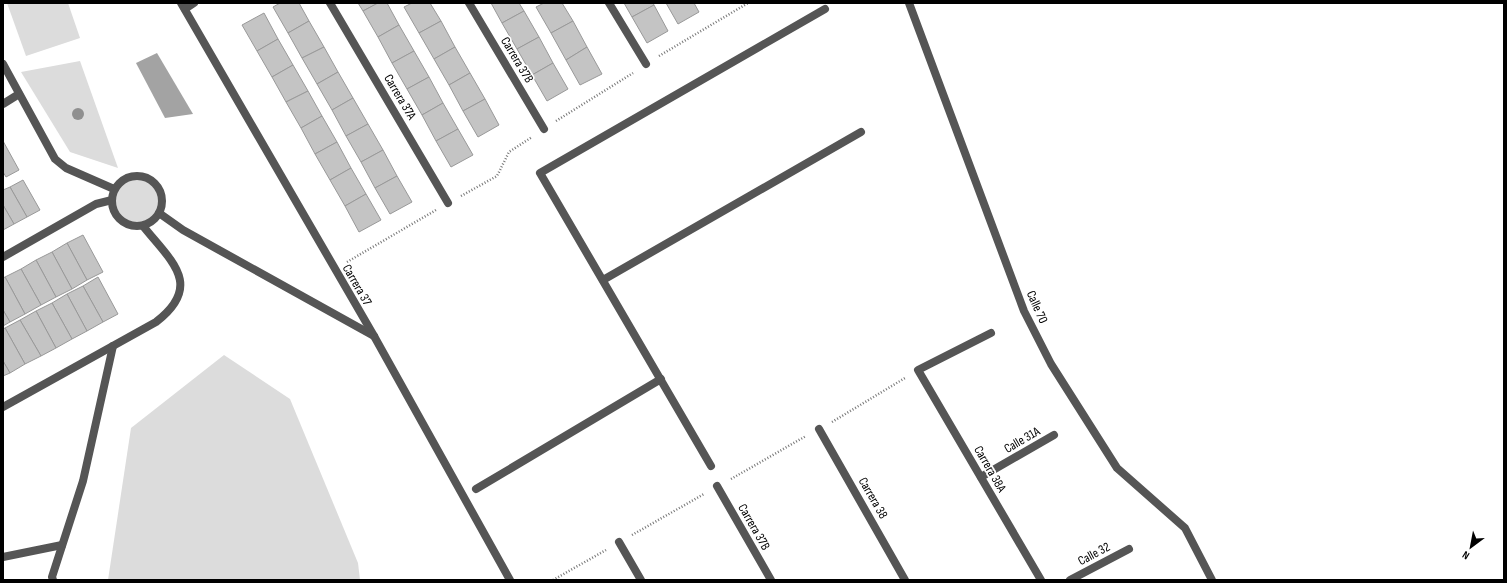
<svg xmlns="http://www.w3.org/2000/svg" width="1507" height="583" font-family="'Sofia Sans Condensed',sans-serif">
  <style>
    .green { fill: #dcdcdc }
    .water { fill: #a3a3a3 }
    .building { fill: #c4c4c4; stroke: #999 }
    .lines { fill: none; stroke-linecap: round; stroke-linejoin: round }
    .path { stroke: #777; stroke-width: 2.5; stroke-dasharray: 1 2; stroke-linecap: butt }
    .lane { stroke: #555; stroke-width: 8 }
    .street { stroke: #555; stroke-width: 8 }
    .tree { fill: #8f8f8f }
    .labels { text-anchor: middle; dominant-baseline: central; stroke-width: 3.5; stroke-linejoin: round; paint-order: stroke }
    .street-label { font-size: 13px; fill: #000; stroke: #fff }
  </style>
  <rect width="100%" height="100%" fill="#fff"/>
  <!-- green -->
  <g class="green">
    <polygon points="7,3 68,3 80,38 26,56"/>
    <polygon points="80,61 118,168 70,152 21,72"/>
    <circle cx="137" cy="201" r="25"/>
    <polygon points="224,355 290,399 358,563 360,580 108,580 131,428"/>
  </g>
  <!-- water -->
  <polygon class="water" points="157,53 193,114 165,118 136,63"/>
  <!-- building -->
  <g class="building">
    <polygon points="280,3 299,3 309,21 288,33 273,7"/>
    <polygon points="358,3 378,3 363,11"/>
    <polygon points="378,3 387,3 399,25 378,37 363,11"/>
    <polygon points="412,3 430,3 441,21 419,33 404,7"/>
    <polygon points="491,3 519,3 524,11 502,23"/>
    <polygon points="544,3 562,3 573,21 551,33 536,7"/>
    <polygon points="624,3 653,3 654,5 632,17"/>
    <polygon points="666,3 694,3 699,12 678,24"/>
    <polygon points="654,5 668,31 647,43 632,17"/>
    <polygon points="524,11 539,37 517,49 502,23"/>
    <polygon points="264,13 278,39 257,51 242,25"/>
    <polygon points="309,21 324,47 302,58 288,33"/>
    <polygon points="441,21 455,47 434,59 419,33"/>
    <polygon points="573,21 587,47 566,60 551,33"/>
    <polygon points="399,25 414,51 392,63 378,37"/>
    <polygon points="539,37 553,63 532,75 517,49"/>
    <polygon points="278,39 293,65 272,77 257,51"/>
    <polygon points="324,47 338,72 317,84 302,58"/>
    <polygon points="455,47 470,73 449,85 434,59"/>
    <polygon points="587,47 602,74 580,85 566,60"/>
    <polygon points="414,51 429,77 407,89 392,63"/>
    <polygon points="553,63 568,89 547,101 532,75"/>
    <polygon points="293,65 308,91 286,102 272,77"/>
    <polygon points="338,72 353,98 332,110 317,84"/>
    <polygon points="470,73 485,99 463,111 449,85"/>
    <polygon points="429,77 443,103 422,115 407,89"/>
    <polygon points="308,91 322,116 301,128 286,102"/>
    <polygon points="353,98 368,124 346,136 332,110"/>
    <polygon points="485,99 499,125 478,137 463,111"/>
    <polygon points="443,103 458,129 436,141 422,115"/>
    <polygon points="322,116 337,142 315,154 301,128"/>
    <polygon points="368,124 383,150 361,162 346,136"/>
    <polygon points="458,129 473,155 451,167 436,141"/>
    <polygon points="3,141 19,170 6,177 3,172"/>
    <polygon points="337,142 351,168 330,180 315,154"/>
    <polygon points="383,150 397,176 375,188 361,162"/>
    <polygon points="351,168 366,194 345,206 330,180"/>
    <polygon points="397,176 412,202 390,214 375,188"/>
    <polygon points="23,180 40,210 27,217 10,187"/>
    <polygon points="10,187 27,217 14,224 3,205 3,190"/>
    <polygon points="366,194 381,220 359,232 345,206"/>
    <polygon points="3,205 14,224 3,230"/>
    <polygon points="83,235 103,272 87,280 67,243"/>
    <polygon points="67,243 87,280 72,289 52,252"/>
    <polygon points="52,252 72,289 56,297 36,260"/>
    <polygon points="36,260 56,297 41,305 21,269"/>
    <polygon points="21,269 41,305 25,314 5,277"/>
    <polygon points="5,277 25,314 10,322 3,310 3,278"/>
    <polygon points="98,277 118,314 103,322 83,286"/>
    <polygon points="83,286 103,322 87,331 67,294"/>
    <polygon points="67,294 87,331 72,339 52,303"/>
    <polygon points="52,303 72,339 56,348 36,311"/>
    <polygon points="3,310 10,322 3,326"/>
    <polygon points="36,311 56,348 41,356 20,320"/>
    <polygon points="20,320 41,356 25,364 5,328"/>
    <polygon points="5,328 25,364 10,373 3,361 3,329"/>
    <polygon points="3,361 10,373 3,376"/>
  </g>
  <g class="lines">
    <!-- path -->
    <g class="path">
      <polyline points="659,56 748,3"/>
      <polyline points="556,121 633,73"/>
      <polyline points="461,196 497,176 509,152 532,137"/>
      <polyline points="347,262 436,210"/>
      <polyline points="832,422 905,378"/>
      <polyline points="731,479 806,436"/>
      <polyline points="632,535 704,494"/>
      <polyline points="553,580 606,550"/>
    </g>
    <!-- lane -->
    <g class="lane">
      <polyline points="3,64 55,159 66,168 114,189"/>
      <circle cx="137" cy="201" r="25"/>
      <polyline points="159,213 183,230 374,336"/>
      <polyline points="3,257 96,204 112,200"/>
      <polyline points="603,280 861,132"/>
      <path d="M3 407 156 322C204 285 171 261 143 226"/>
      <polyline points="711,466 540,173 825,9"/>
      <polyline points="476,489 661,379"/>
      <polyline points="3,557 62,545"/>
      <polyline points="53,580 52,577 83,481 113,346"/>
    </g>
    <!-- street -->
    <g class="street">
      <polyline points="181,3 374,336 510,580"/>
      <polyline points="330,3 448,203"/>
      <polyline points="469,3 544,129"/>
      <polyline points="609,3 646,64"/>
      <polyline points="909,3 1024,311 1051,364 1117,468 1185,528 1212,580"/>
      <polyline points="185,9 194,3"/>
      <polyline points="3,104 19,94"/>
      <polyline points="991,333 918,370 1041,580"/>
      <polyline points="819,429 905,580"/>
      <polyline points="981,477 1054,435"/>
      <polyline points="717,486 771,580"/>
      <polyline points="619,542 641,580"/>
      <polyline points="1070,580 1129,549"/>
    </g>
  </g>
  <!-- trees -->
  <circle class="tree" cx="78" cy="114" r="6"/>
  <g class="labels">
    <!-- street labels -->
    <g class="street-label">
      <text transform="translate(517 60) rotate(59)">Carrera 37B</text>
      <text transform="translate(400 97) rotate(59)">Carrera 37A</text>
      <text transform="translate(357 285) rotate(60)">Carrera 37</text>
      <text transform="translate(1037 307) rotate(66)">Calle 70</text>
      <text transform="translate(1022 440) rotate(-30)">Calle 31A</text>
      <text transform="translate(990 469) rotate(60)">Carrera 38A</text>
      <text transform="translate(873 498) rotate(60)">Carrera 38</text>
      <text transform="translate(754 527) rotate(60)">Carrera 37B</text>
      <text transform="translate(1094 554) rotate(-28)">Calle 32</text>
    </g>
  </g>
  <!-- border -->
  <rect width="1507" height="583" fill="none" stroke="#000000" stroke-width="8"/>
  <!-- north arrow -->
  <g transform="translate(1471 547) rotate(212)" stroke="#ffffff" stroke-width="3" paint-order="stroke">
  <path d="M0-3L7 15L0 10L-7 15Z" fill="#000000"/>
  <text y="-6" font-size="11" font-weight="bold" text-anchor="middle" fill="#000000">N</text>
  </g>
</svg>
